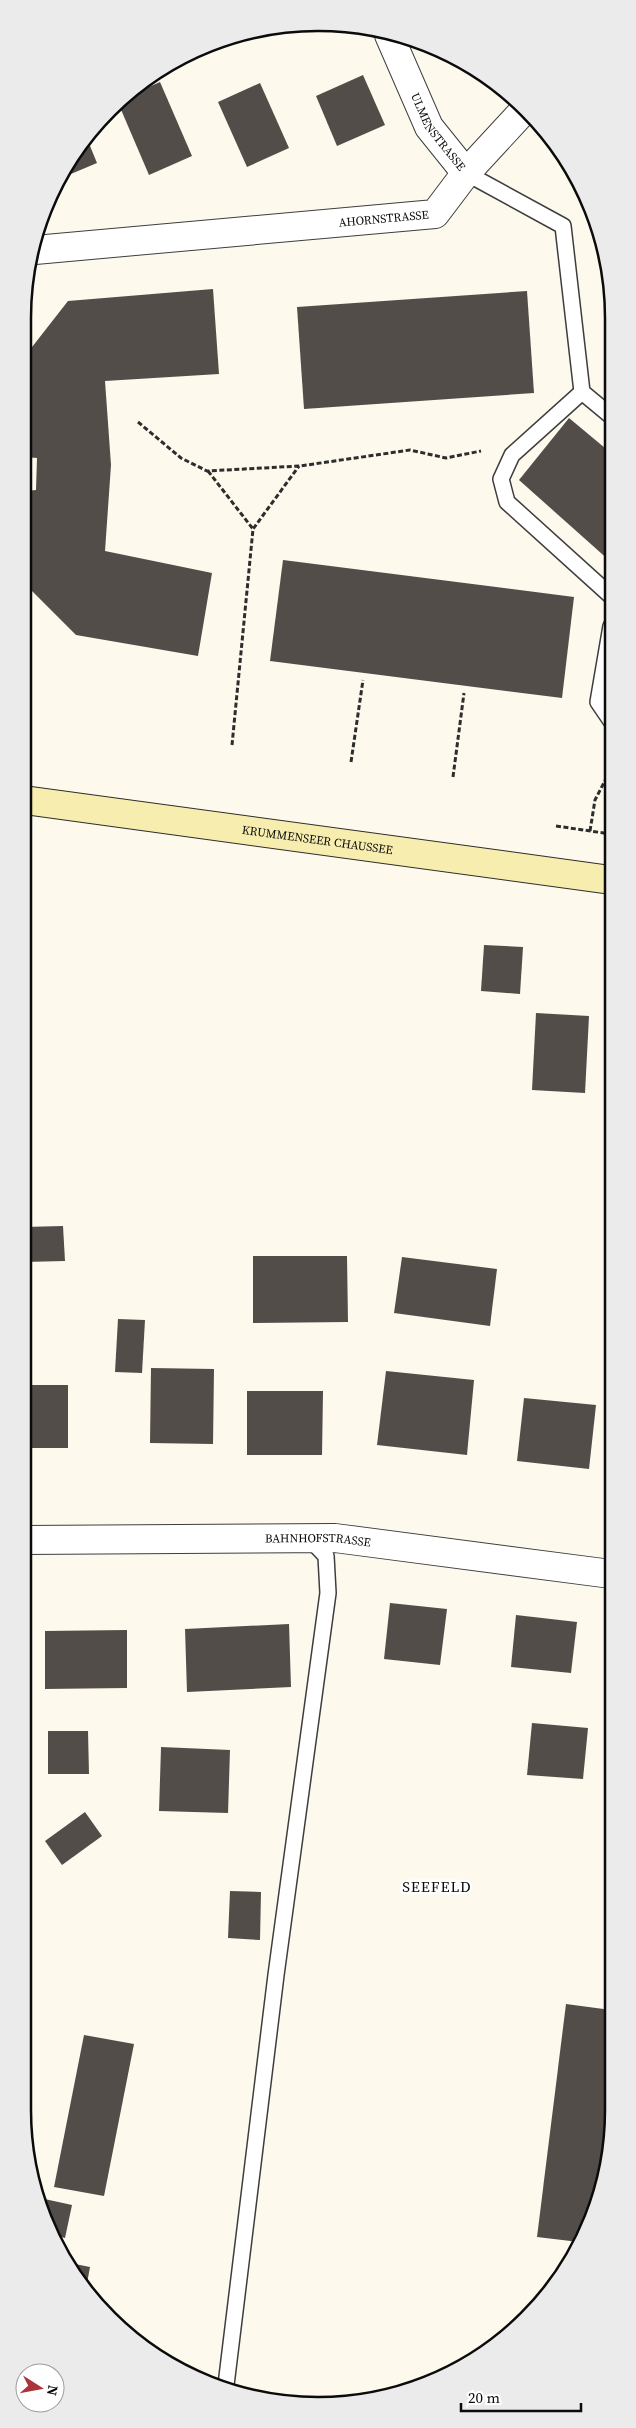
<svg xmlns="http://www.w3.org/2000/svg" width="636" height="2428" font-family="'Source Serif 4',serif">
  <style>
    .building { fill: #534d49 }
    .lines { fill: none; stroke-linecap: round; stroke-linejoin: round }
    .lane-casing { stroke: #3e3e3e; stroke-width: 18 }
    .street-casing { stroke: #3e3e3e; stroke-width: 30 }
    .secondary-casing { stroke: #2d2d2d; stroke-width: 30 }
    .path { stroke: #2d2d2d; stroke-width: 3; stroke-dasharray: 5 2.5; stroke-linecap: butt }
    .lane { stroke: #fff; stroke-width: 15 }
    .street { stroke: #fff; stroke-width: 28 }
    .secondary { stroke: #f6edae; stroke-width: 28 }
    .labels { text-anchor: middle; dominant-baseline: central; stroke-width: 5; stroke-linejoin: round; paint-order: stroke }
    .street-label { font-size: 12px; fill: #0b0b0b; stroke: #fff }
    .quarter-label { font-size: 15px; letter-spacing: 1px; fill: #0b0b0b; stroke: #fff }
    .rim { fill: none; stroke: #0b0b0b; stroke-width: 2.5 }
  </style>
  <rect width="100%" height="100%" fill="#fdf9ec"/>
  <!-- building -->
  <g class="building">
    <polygon points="363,75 385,125 337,146 316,96"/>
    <polygon points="160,82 192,156 149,175 119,105 126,97"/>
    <polygon points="260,83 289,148 247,167 218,102"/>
    <polygon points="88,141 97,163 59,179 62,170"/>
    <polygon points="213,289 219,374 105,381 111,465 105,551 212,573 198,656 76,635 25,584 25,491 36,490 37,458 25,457 25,356 68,301"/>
    <polygon points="527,291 534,393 304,409 297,307"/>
    <polygon points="569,418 611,453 611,562 519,480"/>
    <polygon points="283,560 574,597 562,698 270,661"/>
    <polygon points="484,945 523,947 520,994 481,991"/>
    <polygon points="536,1013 589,1016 585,1093 532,1090"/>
    <polygon points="63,1226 65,1261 24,1262 24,1227"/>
    <polygon points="253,1256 347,1256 348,1322 253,1323"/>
    <polygon points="402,1257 497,1269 490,1326 394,1313"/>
    <polygon points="118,1319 145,1320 142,1373 115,1372"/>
    <polygon points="151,1368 214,1369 213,1444 150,1443"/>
    <polygon points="386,1371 474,1380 467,1455 377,1445"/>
    <polygon points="24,1385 68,1385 68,1448 23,1448"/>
    <polygon points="247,1391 323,1391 322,1455 247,1455"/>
    <polygon points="524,1398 596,1405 589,1469 517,1461"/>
    <polygon points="390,1603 447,1609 440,1665 384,1659"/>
    <polygon points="516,1615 577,1622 571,1673 511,1667"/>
    <polygon points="289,1624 291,1687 187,1692 185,1629"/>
    <polygon points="127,1630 127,1688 45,1689 45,1631"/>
    <polygon points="532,1723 588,1728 583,1779 527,1775"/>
    <polygon points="48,1731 88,1731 89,1774 48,1774"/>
    <polygon points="161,1747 230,1750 228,1813 159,1811"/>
    <polygon points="85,1812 102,1836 62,1865 45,1841"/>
    <polygon points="230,1891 261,1892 260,1940 228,1938"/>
    <polygon points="566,2004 611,2010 611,2149 579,2242 537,2237"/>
    <polygon points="84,2035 134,2044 104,2196 54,2187"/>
    <polygon points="40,2198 72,2205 65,2238 53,2235 45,2223"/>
    <polygon points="70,2263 90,2267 86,2289 79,2277"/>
  </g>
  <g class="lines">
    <defs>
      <g id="lane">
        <polyline points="466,173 563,226 582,392 611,416"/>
        <polyline points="582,392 512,455 501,479 507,502 611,596"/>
        <polyline points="611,721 598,702 611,626"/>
        <polyline points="226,2385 276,1975 328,1593 326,1556 309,1538"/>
      </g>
      <g id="street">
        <path id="s1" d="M389 35 429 127 466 173"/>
        <path id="s2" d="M35 250 435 214 466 173 526 108"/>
        <path id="s3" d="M23 1540 335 1538 611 1574"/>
      </g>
      <g id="secondary">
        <path id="s4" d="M24 800 611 880"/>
      </g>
    </defs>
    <!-- lane casing -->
    <use href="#lane" class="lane-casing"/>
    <!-- street casing -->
    <use href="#street" class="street-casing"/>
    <!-- secondary casing -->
    <use href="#secondary" class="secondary-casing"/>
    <!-- path -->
    <g class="path">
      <polyline points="138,422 181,458 207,471 300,466 410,450 446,458 481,451"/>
      <polyline points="208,471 253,529"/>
      <polyline points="232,745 253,529 299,466"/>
      <polyline points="351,762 363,680"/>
      <polyline points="453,777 464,693"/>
      <polyline points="556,826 611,834"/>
      <polyline points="590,831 595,800 611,769"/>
    </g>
    <!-- lane -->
    <use href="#lane" class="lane"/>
    <!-- street -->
    <use href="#street" class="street"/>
    <!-- secondary -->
    <use href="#secondary" class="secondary"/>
  </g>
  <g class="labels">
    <!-- street labels -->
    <g class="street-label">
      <text stroke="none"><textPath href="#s1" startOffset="109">ULMENSTRASSE</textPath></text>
      <text stroke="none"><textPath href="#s2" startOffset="350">AHORNSTRASSE</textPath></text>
      <text stroke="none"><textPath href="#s4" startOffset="296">KRUMMENSEER CHAUSSEE</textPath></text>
      <text stroke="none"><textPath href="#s3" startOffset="295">BAHNHOFSTRASSE</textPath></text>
    </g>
    <!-- quarter labels -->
    <g class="quarter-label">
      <text x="437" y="1886">SEEFELD</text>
    </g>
  </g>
  <!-- crop -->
  <path d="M0 0H636V2428H0ZM318 31H318A287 287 0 0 1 605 318V2110A287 287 0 0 1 318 2397H318A287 287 0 0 1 31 2110V318A287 287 0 0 1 318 31Z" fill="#ebebeb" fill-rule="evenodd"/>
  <path class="rim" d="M318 31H318A287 287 0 0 1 605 318V2110A287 287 0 0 1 318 2397H318A287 287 0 0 1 31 2110V318A287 287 0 0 1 318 31Z"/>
  <!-- north arrow -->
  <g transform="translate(40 2388) rotate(101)"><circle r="24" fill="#ffffff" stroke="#9d9d9d"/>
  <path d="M0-4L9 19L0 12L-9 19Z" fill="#ab333a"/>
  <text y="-8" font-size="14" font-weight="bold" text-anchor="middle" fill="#0b0b0b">N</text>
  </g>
  <!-- scale -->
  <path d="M461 2403v8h120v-8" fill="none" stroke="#0b0b0b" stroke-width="2.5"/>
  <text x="468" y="2403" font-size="15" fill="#0b0b0b" stroke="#ffffff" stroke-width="4" paint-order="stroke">20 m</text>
</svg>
